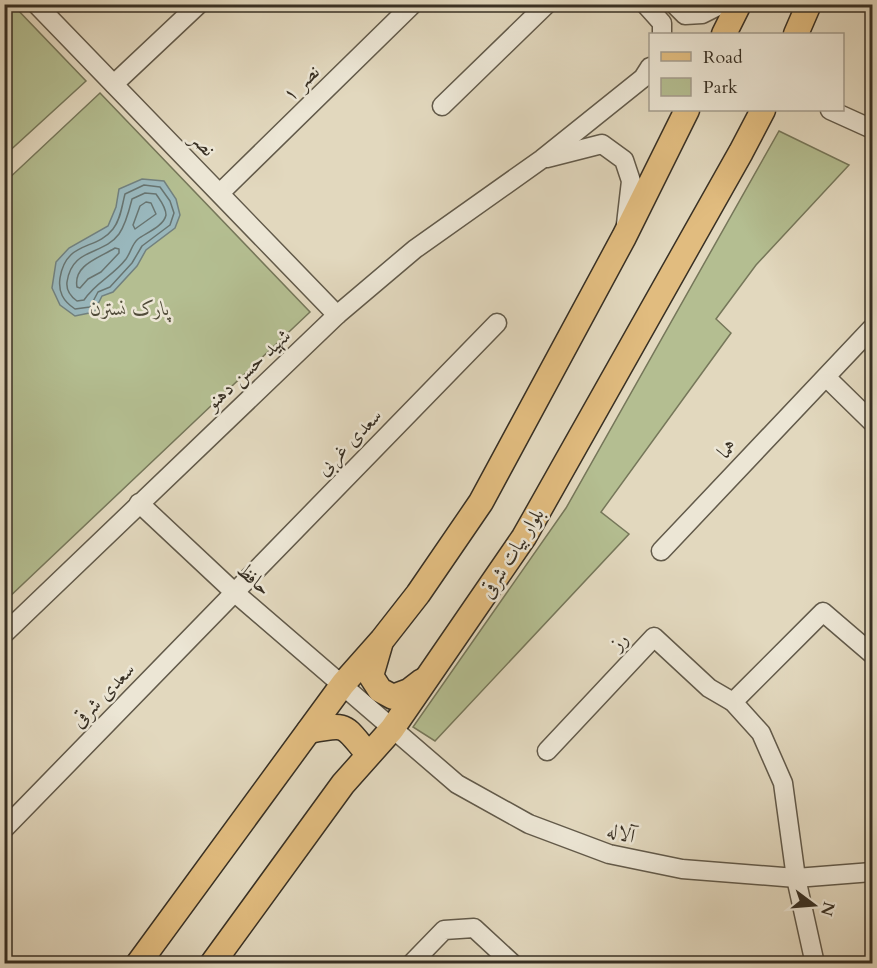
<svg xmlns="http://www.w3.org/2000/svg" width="877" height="968" font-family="Cardo,Amiri,serif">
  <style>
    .green { fill: #b4be91; stroke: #76775a; stroke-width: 1.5 }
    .water { fill: #99b7bc; stroke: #72817f; stroke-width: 1.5 }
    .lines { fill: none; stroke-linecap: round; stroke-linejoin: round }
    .shore { stroke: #687470; stroke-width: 1.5 }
    .minor-casing { stroke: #625a4a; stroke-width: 21 }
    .major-casing { stroke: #383024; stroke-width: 27 }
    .minor { stroke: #ece6d5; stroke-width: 18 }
    .major { stroke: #e1bc7f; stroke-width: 24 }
    .labels { text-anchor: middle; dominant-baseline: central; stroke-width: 5; stroke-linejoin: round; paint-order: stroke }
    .street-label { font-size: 20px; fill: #383024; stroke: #ece6d5 }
    .park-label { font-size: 20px; font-style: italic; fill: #514c3a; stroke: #ece6d5 }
  </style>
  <rect width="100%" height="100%" fill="#e2d8be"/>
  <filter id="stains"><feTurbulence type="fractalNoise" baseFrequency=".00333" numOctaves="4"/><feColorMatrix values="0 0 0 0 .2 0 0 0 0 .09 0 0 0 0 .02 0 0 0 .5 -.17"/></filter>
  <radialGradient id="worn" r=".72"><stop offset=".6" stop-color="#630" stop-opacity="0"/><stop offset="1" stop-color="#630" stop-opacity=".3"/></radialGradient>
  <!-- green -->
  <g class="green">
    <polygon points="5,4 13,5 86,81 5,155"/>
    <polygon points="100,93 310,312 5,601 5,182"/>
    <polygon points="779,131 849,165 756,265 716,319 731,333 601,512 629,534 435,741 413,727 566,508"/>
  </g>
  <!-- water -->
  <polygon class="water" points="142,179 164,181 176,199 180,215 175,228 146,250 137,266 113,292 102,296 94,312 75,316 60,305 52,288 56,262 69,248 108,226 116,207 119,189"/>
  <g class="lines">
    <!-- shore -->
    <g class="shore">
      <path d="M144 185 160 187 170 201 174 213 170 225 142 246 132 263 110 287 98 292 90 307 75 309C63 301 58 292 60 278 66 240 96 251 113 229 121 219 122 205 125 194Z"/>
      <path d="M145 193 156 194C160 200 166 207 166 215 164 226 146 233 138 239 132 244 131 252 126 259 113 276 96 282 84 300L77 301C70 296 66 290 67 282 72 247 103 256 119 234 126 224 129 211 132 199Z"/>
      <polygon points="146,202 151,203 156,214 135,229 133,225 140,206"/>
      <path d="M115 248 119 249V253L101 272 88 279 80 288 77 287C73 265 99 258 115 248Z"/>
    </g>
    <defs>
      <g id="minor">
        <polyline points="36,4 337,315"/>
        <polyline points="645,4 662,23 662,34"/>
        <polyline points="674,4 685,15 702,14 722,4"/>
        <polyline points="114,84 199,4"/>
        <polyline points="442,106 547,4"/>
        <polyline points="830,110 872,129"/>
        <polyline points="547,158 602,144 624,160 631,181 626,224"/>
        <polyline points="220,193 413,4"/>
        <polyline points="827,378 872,422"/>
        <polyline points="139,503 234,592 457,784 529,824 609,854 682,869 796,878 872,872"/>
        <polyline points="661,551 872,328"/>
        <polyline points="4,634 337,315 415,249 542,159 643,78 650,67"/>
        <polyline points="733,702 823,612 872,654"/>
        <polyline points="547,751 654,637 709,688 733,702 761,733 783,783 796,878 815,964"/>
        <polyline points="4,829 497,323"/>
        <polyline points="411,964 444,930 474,928 513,964"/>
      </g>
      <g id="major">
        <polyline points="724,34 739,4"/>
        <polyline points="796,34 809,4"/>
        <polyline points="380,645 371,676 380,690 393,697 409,691 422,681"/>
        <path d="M309 731C349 723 343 725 368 754"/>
        <polyline points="138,964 343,684 382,640 418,594 481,502 624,237 687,110"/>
        <polyline points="212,964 343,784 392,729 524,537 741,152 763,110"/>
      </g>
    </defs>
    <!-- minor casing -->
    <use href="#minor" class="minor-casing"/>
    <!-- major casing -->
    <use href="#major" class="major-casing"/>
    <!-- minor -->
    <use href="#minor" class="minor"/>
    <!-- major -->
    <use href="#major" class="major"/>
  </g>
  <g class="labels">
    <!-- street labels -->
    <g class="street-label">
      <text transform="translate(301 83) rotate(-44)">نصر ۱</text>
      <text transform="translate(203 144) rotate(46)">نصر</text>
      <text transform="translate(248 369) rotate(-43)">شهید حسن دهنو</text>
      <text transform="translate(349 442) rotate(-46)">سعدی غربی</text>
      <text transform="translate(727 449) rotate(-46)">هما</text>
      <text transform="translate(512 553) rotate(-58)">بلوار بیات شرقی</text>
      <text transform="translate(254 579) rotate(41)">حافظ</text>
      <text transform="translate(619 641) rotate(-47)">رز</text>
      <text transform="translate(103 695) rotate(-46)">سعدی شرقی</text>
      <text transform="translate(621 833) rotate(15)">آلاله</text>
    </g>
    <!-- park labels -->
    <g class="park-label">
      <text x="130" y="308">پارک نسترن</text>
    </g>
  </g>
  <!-- margin -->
  <rect width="877" height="968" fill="none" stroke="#e2d8be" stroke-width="24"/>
  <rect x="6" y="6" width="865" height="956" fill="none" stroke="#383024" stroke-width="3"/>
  <rect x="12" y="12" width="853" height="944" fill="none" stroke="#383024" stroke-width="1.5"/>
  <!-- legend -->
  <rect x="649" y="33" width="195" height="78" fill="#ece6d5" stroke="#a49d8e" stroke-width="1.5"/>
  <rect x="661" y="52" width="30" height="9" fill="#e1bc7f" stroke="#a49d8e" stroke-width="1.5"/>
  <text x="703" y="63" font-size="18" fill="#383024">Road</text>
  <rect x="661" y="78" width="30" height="18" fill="#b4be91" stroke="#a49d8e" stroke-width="1.5"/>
  <text x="703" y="93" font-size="18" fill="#383024">Park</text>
  <!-- north arrow -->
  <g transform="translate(814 905) rotate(106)" stroke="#ece6d5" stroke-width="4.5" paint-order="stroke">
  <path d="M0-4.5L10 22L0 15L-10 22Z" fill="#383024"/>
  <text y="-9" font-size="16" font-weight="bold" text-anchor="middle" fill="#383024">N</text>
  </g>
  <rect width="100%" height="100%" filter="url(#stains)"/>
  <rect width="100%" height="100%" fill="url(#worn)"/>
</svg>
